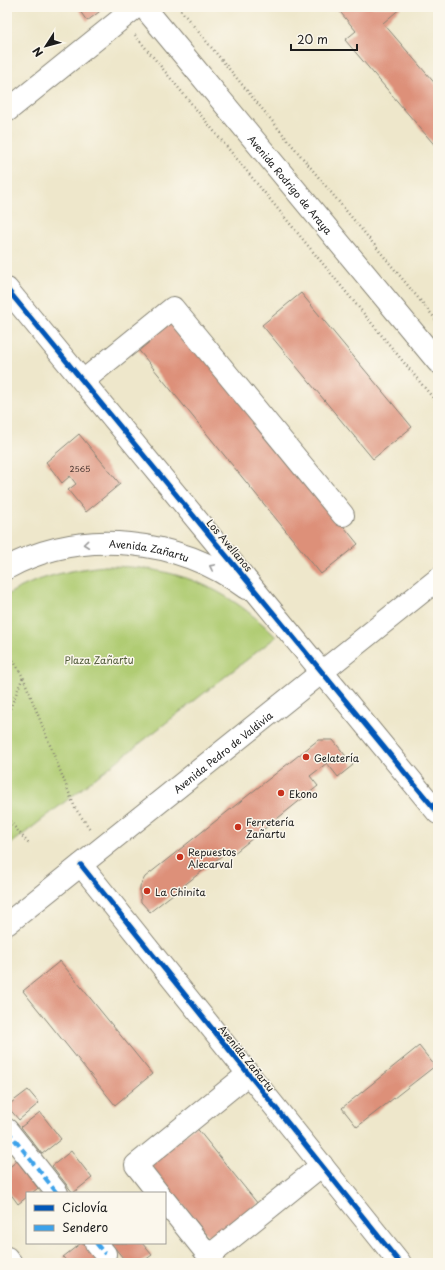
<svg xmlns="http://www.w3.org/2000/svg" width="445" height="1270" font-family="'Playpen Sans',sans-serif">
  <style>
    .green { fill: #b0cc73; stroke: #667448 }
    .building { fill: #dd9079 }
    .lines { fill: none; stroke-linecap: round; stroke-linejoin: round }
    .minor-casing { stroke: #858274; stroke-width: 24 }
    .major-casing { stroke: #858274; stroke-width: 24 }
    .path { stroke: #858274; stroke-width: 2.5; stroke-dasharray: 1 3; stroke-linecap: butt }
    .minor { stroke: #fff; stroke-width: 22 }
    .major { stroke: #fff; stroke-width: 22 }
    .quiet { stroke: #3da2ea; stroke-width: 4; stroke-dasharray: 8 4; stroke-linecap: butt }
    .cycleway-casing { stroke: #fbf7ec; stroke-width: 8 }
    .cycleway { stroke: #0057b8; stroke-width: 5 }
    .oneway { stroke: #999 }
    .poi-dot { fill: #c8321e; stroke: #fbf7ec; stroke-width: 1.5 }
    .labels { text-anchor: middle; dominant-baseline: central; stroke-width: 3; stroke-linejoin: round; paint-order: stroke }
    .number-label { font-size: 8px; fill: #4c3933 }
    .street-label { font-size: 10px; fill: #1c1c1c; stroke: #fbf7ec }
    .park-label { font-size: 10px; fill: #505a3a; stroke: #fbf7ec }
    .poi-label { font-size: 10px; fill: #1c1c1c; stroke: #fbf7ec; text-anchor: start }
  </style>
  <rect width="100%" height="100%" fill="#fbf7ec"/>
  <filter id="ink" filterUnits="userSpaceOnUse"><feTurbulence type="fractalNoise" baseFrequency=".025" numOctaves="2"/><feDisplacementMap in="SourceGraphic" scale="8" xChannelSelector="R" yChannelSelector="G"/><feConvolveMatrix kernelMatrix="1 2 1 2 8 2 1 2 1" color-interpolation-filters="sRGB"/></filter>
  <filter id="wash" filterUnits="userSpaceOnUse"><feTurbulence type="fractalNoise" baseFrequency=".012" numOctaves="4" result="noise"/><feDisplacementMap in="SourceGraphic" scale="16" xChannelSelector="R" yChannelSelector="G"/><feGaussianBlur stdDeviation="0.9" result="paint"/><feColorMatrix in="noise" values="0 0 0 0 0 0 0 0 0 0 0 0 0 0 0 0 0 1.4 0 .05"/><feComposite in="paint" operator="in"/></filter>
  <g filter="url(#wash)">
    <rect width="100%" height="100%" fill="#eee7cb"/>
    <!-- green -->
    <path class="green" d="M104 566C175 566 226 586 276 637L7 847V595C36 577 70 570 104 566Z"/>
    <g id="blocks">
      <!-- building -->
      <g class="building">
        <polygon points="77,7 100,7 99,12 87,21"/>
        <polygon points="336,7 402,7 383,23 438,87 438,149 345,40 356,31"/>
        <polygon points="301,293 412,427 373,459 262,325"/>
        <polygon points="173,317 358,544 321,574 136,347"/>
        <polygon points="79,434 120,484 86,512 68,490 76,484 70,476 62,483 46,462"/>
        <polygon points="318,740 333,740 353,765 338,777 327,763 310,776 318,786 233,854 229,850 150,912 141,902 140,894 140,886 145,877"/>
        <polygon points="60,961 152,1074 115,1105 23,991"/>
        <polygon points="419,1046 435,1066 357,1127 342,1108"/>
        <polygon points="28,1090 39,1103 19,1120 7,1106"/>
        <polygon points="40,1112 61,1139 42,1154 21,1127"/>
        <polygon points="195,1126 258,1204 212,1241 149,1164"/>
        <polygon points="71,1151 92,1178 73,1193 52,1166"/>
        <polygon points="17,1161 38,1188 32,1193 27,1193 27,1197 18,1204 7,1189 7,1169"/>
        <polygon points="81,1243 84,1243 99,1263 68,1263 63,1257"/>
        <polygon points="111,1243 142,1243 152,1255 141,1263 127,1263"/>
      </g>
    </g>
  </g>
  <g filter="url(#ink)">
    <use href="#blocks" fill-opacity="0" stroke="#858274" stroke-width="1"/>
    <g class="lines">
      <defs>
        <g id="minor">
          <polyline points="7,111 136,7"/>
          <polyline points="7,289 438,813"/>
          <polyline points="83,381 173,308 343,515"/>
          <path id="s1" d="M7 568C82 527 178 538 246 588"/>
          <polyline points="81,865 400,1263"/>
          <polyline points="7,1130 57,1193"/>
          <polyline points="158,1193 136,1165 248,1074"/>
          <polyline points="165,1201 209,1256 322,1165"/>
          <polyline points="96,1243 105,1254"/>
          <polyline points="7,1258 11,1263"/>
        </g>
        <g id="major">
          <path id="s2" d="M144 7 438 362"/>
          <path id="s3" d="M7 924 438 579"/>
        </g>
      </defs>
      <!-- minor casing -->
      <use href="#minor" class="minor-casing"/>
      <!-- major casing -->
      <use href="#major" class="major-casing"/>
      <!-- path -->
      <g class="path">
        <polyline points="178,7 438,322"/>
        <polyline points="135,35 438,404"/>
        <polyline points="7,650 23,677 75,808 90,829"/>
        <polyline points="7,716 23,677"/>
        <polyline points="7,818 29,844"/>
      </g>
      <!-- minor -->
      <use href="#minor" class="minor"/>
      <!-- major -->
      <use href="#major" class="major"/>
      <!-- quiet -->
      <g class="quiet">
        <polyline points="7,1130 57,1193"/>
        <polyline points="96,1243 105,1254"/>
      </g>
      <defs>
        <g id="cycleway">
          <polyline points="7,289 438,813"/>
          <polyline points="81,865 400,1263"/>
        </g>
      </defs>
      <!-- cycleway casing -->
      <use href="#cycleway" class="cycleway-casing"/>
      <!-- cycleway -->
      <use href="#cycleway" class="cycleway"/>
    </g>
    <!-- one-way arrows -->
    <defs><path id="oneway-chevron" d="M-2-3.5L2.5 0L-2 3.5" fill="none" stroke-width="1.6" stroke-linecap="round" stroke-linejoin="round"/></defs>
    <g class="oneway">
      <use href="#oneway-chevron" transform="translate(86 544) rotate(174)"/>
      <use href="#oneway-chevron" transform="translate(212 567) rotate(-154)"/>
    </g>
  </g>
  <!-- markers -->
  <g class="poi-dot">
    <circle cx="306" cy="757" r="4"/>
    <circle cx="281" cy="793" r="4"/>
    <circle cx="238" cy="827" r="4"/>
    <circle cx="180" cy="857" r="4"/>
    <circle cx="147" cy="891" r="4"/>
  </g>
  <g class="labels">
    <!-- number labels -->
    <g class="number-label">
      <text x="80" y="469">2565</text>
    </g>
    <!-- street labels -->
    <g class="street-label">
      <text stroke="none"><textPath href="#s2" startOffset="230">Avenida Rodrigo de Araya</textPath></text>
      <text transform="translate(230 545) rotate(50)">Los Avellanos</text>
      <text stroke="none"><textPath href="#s1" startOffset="147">Avenida Zañartu</textPath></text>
      <text stroke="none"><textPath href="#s3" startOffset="276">Avenida Pedro de Valdivia</textPath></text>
      <text transform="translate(247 1058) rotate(51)">Avenida Zañartu</text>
    </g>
    <!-- park labels -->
    <g class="park-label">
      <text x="99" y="659">Plaza Zañartu</text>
    </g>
    <!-- poi labels -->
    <g class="poi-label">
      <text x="314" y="757">Gelatería</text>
      <text x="289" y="793">Ekono</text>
      <text x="246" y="821">Ferretería<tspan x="246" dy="12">Zañartu</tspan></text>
      <text x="188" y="851">Repuestos<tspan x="188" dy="12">Alecarval</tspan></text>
      <text x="155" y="891">La Chinita</text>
    </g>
  </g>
  <!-- margin -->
  <rect width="445" height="1270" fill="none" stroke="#fbf7ec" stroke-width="24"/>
  <!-- legend -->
  <rect x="26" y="1192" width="140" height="52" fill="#fbf7ec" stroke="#a29f99"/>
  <rect x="34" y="1205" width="20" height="6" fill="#0057b8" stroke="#a29f99"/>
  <text x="62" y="1212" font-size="12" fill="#1c1c1c">Ciclovía</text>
  <rect x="34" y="1225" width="20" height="6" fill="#3da2ea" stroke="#a29f99"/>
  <text x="62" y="1232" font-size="12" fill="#1c1c1c">Sendero</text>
  <!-- north arrow -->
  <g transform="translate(46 46) rotate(234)" stroke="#fbf7ec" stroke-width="3" paint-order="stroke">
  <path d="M0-3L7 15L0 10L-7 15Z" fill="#1c1c1c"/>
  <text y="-6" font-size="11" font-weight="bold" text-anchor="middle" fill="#1c1c1c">N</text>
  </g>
  <!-- scale -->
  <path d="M291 44v6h66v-6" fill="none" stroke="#1c1c1c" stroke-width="2"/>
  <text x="297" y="44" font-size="12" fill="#1c1c1c" stroke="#fbf7ec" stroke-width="3" paint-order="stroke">20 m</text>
</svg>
